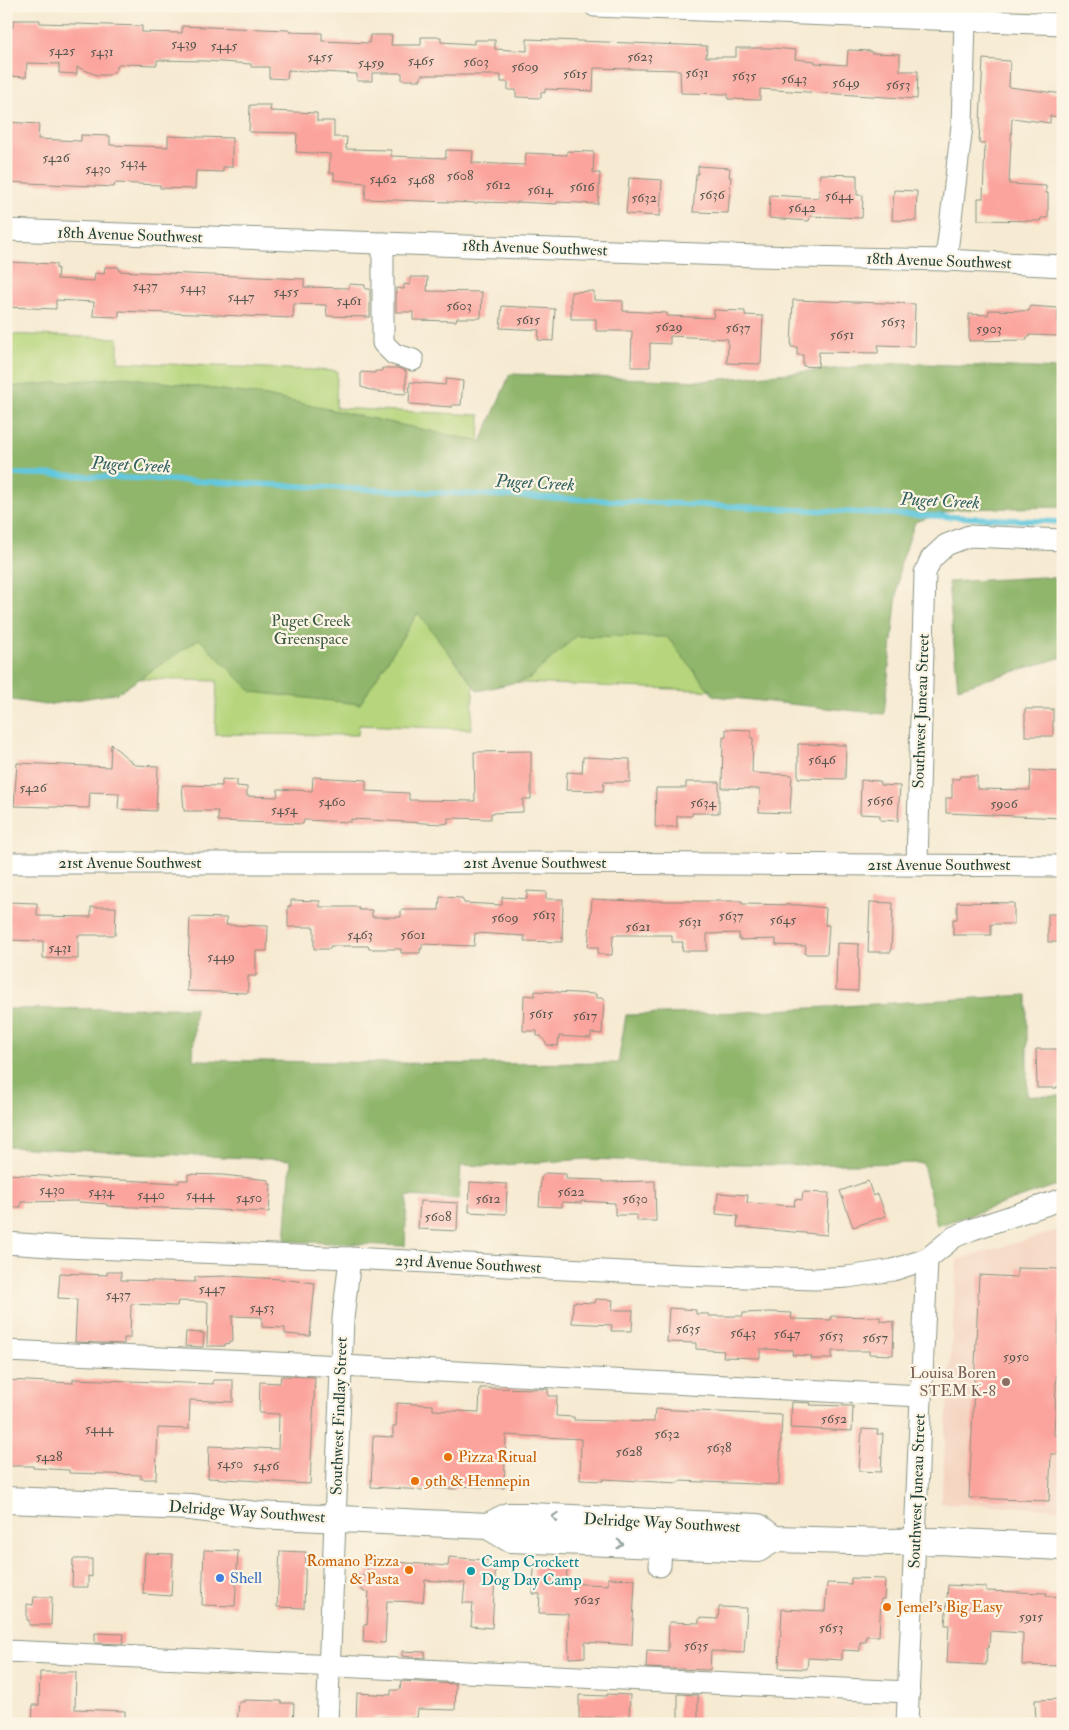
<svg xmlns="http://www.w3.org/2000/svg" width="1069" height="1730" font-family="'IM FELL Double Pica',serif">
  <style>
    .built { fill: #f4d3c0 }
    .green { fill: #b6d57c; stroke: #6a8958 }
    .forest { fill: #90b66c; stroke: #587a50 }
    .lines { fill: none; stroke-linecap: round; stroke-linejoin: round }
    .stream { stroke: #61c7de; stroke-width: 5.5 }
    .building { fill: #fba49d }
    .minor-casing { stroke: #8a9483; stroke-width: 23 }
    .major-casing { stroke: #8a9483; stroke-width: 28 }
    .minor { stroke: #fff; stroke-width: 21 }
    .major { stroke: #fff; stroke-width: 26 }
    .oneway { stroke: #8f9e9a }
    .education-dot { fill: #8d6e63; stroke: #fcf5e5; stroke-width: 2 }
    .food-dot { fill: #e8710a; stroke: #fcf5e5; stroke-width: 2 }
    .culture-dot { fill: #0f9aa8; stroke: #fcf5e5; stroke-width: 2 }
    .shop-dot { fill: #3f7fe0; stroke: #fcf5e5; stroke-width: 2 }
    .labels { text-anchor: middle; dominant-baseline: central; stroke-width: 4.5; stroke-linejoin: round; paint-order: stroke }
    .number-label { font-size: 14px; fill: #56574e }
    .street-label { font-size: 16px; fill: #1f3d34; stroke: #fcf5e5 }
    .park-label { font-size: 16px; fill: #3d5b42; stroke: #fcf5e5 }
    .education-label { font-size: 16px; fill: #785e54; stroke: #fcf5e5; text-anchor: end }
    .food-label { font-size: 16px; fill: #c56008; stroke: #fcf5e5; text-anchor: start }
    .culture-label { font-size: 16px; fill: #0d838f; stroke: #fcf5e5; text-anchor: start }
    .shop-label { font-size: 16px; fill: #366cbe; stroke: #fcf5e5; text-anchor: start }
    .water-label { font-size: 18px; font-style: italic; fill: #30605e; stroke: #fcf5e5 }
  </style>
  <rect width="100%" height="100%" fill="#fcf5e5"/>
  <filter id="ink" filterUnits="userSpaceOnUse"><feTurbulence type="fractalNoise" baseFrequency=".02" numOctaves="2"/><feDisplacementMap in="SourceGraphic" scale="10" xChannelSelector="R" yChannelSelector="G"/><feConvolveMatrix kernelMatrix="1 2 1 2 8 2 1 2 1" color-interpolation-filters="sRGB"/></filter>
  <filter id="wash" filterUnits="userSpaceOnUse"><feTurbulence type="fractalNoise" baseFrequency=".0096" numOctaves="4" result="noise"/><feDisplacementMap in="SourceGraphic" scale="20" xChannelSelector="R" yChannelSelector="G"/><feGaussianBlur stdDeviation="1.12" result="paint"/><feColorMatrix in="noise" values="0 0 0 0 0 0 0 0 0 0 0 0 0 0 0 0 0 1.4 0 .05"/><feComposite in="paint" operator="in"/></filter>
  <g filter="url(#wash)">
    <rect width="100%" height="100%" fill="#f6ead2"/>
    <!-- built -->
    <polygon class="built" points="1063,1229 1063,1509 941,1503 957,1260"/>
    <!-- green -->
    <g class="green">
      <polygon points="6,334 118,338 118,362 337,371 336,408 480,415 478,488 6,469"/>
      <polygon points="6,513 801,545 796,694 474,681 471,729 359,725 358,735 215,734 217,681 115,678"/>
    </g>
    <!-- forest -->
    <g class="forest">
      <polygon points="899,363 1063,369 1063,507 956,509 915,522 900,566 884,714 714,696 667,637 576,636 529,679 478,691 418,613 360,704 252,692 199,639 118,693 46,705 6,699 6,387 125,377 267,396 481,442 510,374 701,381"/>
      <polygon points="1042,577 1063,579 1063,657 958,688 948,582"/>
      <polygon points="1027,995 1027,1096 1063,1096 1063,1183 937,1226 923,1163 773,1165 586,1159 489,1166 461,1165 459,1199 407,1196 405,1246 285,1241 291,1160 6,1147 6,1009 195,1008 193,1060 463,1064 618,1063 626,1015 743,1012"/>
    </g>
    <g class="lines">
      <!-- stream -->
      <polyline class="stream" points="6,474 41,474 1063,522"/>
    </g>
    <g id="blocks">
      <!-- building -->
      <g class="building">
        <polygon points="13,20 40,20 40,23 142,26 142,32 182,33 182,26 288,30 290,32 322,33 322,41 369,43 370,35 392,35 391,45 421,45 421,37 441,37 441,42 474,44 474,40 495,40 495,49 527,51 527,39 707,46 706,57 736,57 736,48 773,48 796,50 795,59 815,61 815,63 847,65 848,50 871,51 871,53 900,54 900,71 918,71 917,99 760,89 760,100 728,99 728,94 681,93 680,70 594,68 593,91 545,89 545,93 541,92 541,98 516,97 516,90 508,90 508,82 501,82 501,75 421,75 421,80 402,80 402,73 372,73 372,81 357,81 357,74 288,70 287,79 269,78 269,67 251,67 251,64 206,61 157,60 157,65 119,64 114,72 108,75 97,75 77,67 77,74 59,73 59,64 27,63 26,77 6,76 6,27 13,27"/>
        <polygon points="983,59 1010,61 1009,87 1063,94 1063,117 1050,116 1050,123 1012,118 1009,184 1046,186 1046,193 1048,193 1048,218 1041,218 1040,221 978,220 978,198 983,198 985,143 979,143"/>
        <polygon points="250,105 271,105 270,111 317,113 317,121 334,121 334,137 347,137 346,149 391,150 391,156 446,158 446,150 473,151 472,163 525,165 526,153 567,155 567,151 594,152 593,173 600,173 598,204 557,202 557,204 517,202 517,203 477,202 477,203 365,199 366,183 334,180 334,173 329,173 330,154 296,152 297,133 249,132"/>
        <polygon points="6,122 39,124 38,139 81,141 81,135 110,136 110,145 168,147 168,136 232,138 232,167 223,167 223,172 196,171 195,189 160,188 160,185 115,183 114,187 6,182"/>
        <polygon points="698,166 730,168 729,177 731,177 728,213 693,212 696,174 698,174"/>
        <polygon points="820,174 857,175 857,195 863,195 862,218 810,216 809,221 769,218 770,195 819,198"/>
        <polygon points="629,178 662,180 660,216 626,214"/>
        <polygon points="894,190 917,191 916,221 892,220"/>
        <polygon points="6,262 56,264 56,268 58,268 57,279 94,281 95,273 104,274 105,267 119,267 119,271 304,279 304,287 349,288 349,284 365,285 365,289 370,289 370,317 327,316 326,305 294,304 293,318 119,311 119,317 93,316 94,302 56,300 56,309 6,307"/>
        <polygon points="410,277 428,277 427,291 482,292 481,318 457,318 456,321 413,320 413,312 396,312 396,288 404,289 404,284 410,285"/>
        <polygon points="594,291 594,300 623,301 623,311 667,313 667,316 713,318 714,310 745,311 745,315 763,316 761,364 727,363 728,339 670,336 670,344 650,343 650,367 631,367 632,331 596,331 596,319 571,319 571,292"/>
        <polygon points="793,300 915,304 914,346 878,345 878,353 819,352 818,367 803,366 803,355 797,355 797,347 791,347"/>
        <polygon points="502,306 555,309 553,341 538,340 539,330 500,328"/>
        <polygon points="1030,306 1058,308 1058,336 1030,335 1030,337 1027,337 1027,340 969,341 969,314 988,315 989,310 1029,311"/>
        <polygon points="382,368 398,368 406,371 406,394 377,392 361,387 361,372 375,373 375,371 382,371"/>
        <polygon points="446,379 463,381 461,405 452,405 452,407 409,404 410,382 445,385"/>
        <rect x="1025" y="709" width="28" height="27"/>
        <polygon points="726,729 751,730 751,738 753,738 752,773 792,775 790,813 759,812 760,789 722,788 723,737 726,737"/>
        <polygon points="111,744 135,765 158,766 156,811 118,809 119,793 90,792 89,808 14,806 17,763 110,767"/>
        <polygon points="798,744 846,745 845,779 798,778"/>
        <polygon points="531,751 531,799 523,799 523,812 491,813 491,819 448,818 448,823 443,824 351,819 351,822 304,820 303,824 218,821 218,811 184,811 182,785 222,786 222,779 237,780 237,786 247,787 247,796 277,797 278,789 312,791 313,777 366,780 366,791 409,793 409,800 475,801 474,752"/>
        <polygon points="583,757 630,759 630,782 604,782 603,791 566,790 567,772 582,773"/>
        <polygon points="1031,770 1063,772 1063,818 946,813 946,798 952,798 952,779 959,779 960,776 977,776 977,789 1030,790"/>
        <polygon points="861,780 880,781 880,785 900,786 898,821 880,820 880,815 860,814"/>
        <polygon points="686,782 719,782 719,813 692,813 692,816 677,816 677,827 655,827 656,788 686,788"/>
        <polygon points="527,891 546,892 546,899 563,899 562,942 524,941 525,936 475,933 474,946 422,944 422,949 420,949 420,953 401,953 401,949 369,949 368,946 330,946 330,949 314,949 314,927 288,927 288,906 291,906 291,900 320,901 320,907 359,907 359,910 372,910 372,917 401,917 401,910 439,910 440,897 462,898 464,903 502,905 502,897 527,899"/>
        <polygon points="592,899 632,901 742,901 742,904 800,905 826,908 825,925 829,925 827,954 805,954 806,946 776,945 776,939 739,940 739,933 707,934 707,951 682,951 683,942 672,942 672,935 613,935 612,955 598,954 598,947 588,947"/>
        <polygon points="6,902 37,903 37,916 91,917 91,907 116,907 115,935 78,935 78,959 43,958 43,941 6,940"/>
        <polygon points="870,902 893,903 891,952 868,952"/>
        <polygon points="957,902 1014,903 1014,924 991,924 991,935 953,935 953,919 957,919"/>
        <rect x="1048" y="914" width="15" height="28"/>
        <polygon points="190,917 227,918 226,925 268,926 267,951 256,951 256,976 248,976 248,993 187,991"/>
        <polygon points="837,943 859,944 858,991 836,990"/>
        <polygon points="535,991 596,994 596,998 604,998 602,1034 591,1033 591,1038 559,1036 558,1046 547,1045 541,1036 537,1036 537,1031 523,1031 524,995 535,996"/>
        <polygon points="1036,1049 1063,1049 1063,1086 1057,1086 1057,1088 1037,1088"/>
        <polygon points="545,1173 566,1174 566,1179 603,1180 603,1182 655,1181 656,1221 637,1221 637,1215 615,1215 615,1203 581,1201 581,1203 562,1202 562,1207 539,1206 541,1178"/>
        <polygon points="6,1174 179,1183 179,1180 188,1180 188,1174 222,1175 269,1180 268,1184 271,1184 269,1212 107,1206 107,1204 79,1202 79,1201 21,1202 21,1207 6,1207"/>
        <polygon points="868,1181 873,1196 878,1194 886,1216 853,1227 840,1191"/>
        <polygon points="470,1182 507,1184 506,1214 469,1212"/>
        <polygon points="803,1192 829,1193 827,1235 737,1227 738,1216 716,1214 718,1193 748,1195 747,1203 794,1206 795,1199 802,1200"/>
        <polygon points="420,1201 458,1203 457,1231 418,1229"/>
        <polygon points="1017,1268 1061,1269 1054,1435 1063,1435 1063,1454 1051,1454 1049,1501 969,1498 979,1275 1017,1277"/>
        <polygon points="107,1272 121,1272 121,1280 195,1282 195,1277 228,1276 280,1279 315,1283 310,1336 285,1334 285,1328 262,1327 262,1317 232,1316 233,1341 230,1341 230,1343 225,1344 225,1346 207,1346 208,1302 178,1301 177,1306 131,1304 130,1338 124,1338 124,1344 75,1342 77,1299 58,1298 60,1273 107,1275"/>
        <polygon points="596,1299 613,1300 612,1310 633,1310 632,1331 611,1331 612,1325 572,1323 573,1302 595,1303"/>
        <polygon points="669,1308 696,1310 696,1314 709,1314 709,1316 743,1316 743,1313 770,1312 792,1313 791,1319 831,1320 831,1316 880,1317 880,1321 894,1322 893,1355 869,1354 869,1351 832,1351 832,1359 811,1359 812,1356 792,1355 793,1350 760,1349 760,1358 723,1357 724,1351 696,1349 696,1343 667,1342"/>
        <polygon points="186,1332 204,1333 203,1347 185,1346"/>
        <polygon points="281,1376 315,1377 310,1484 208,1478 209,1446 278,1449 279,1414 259,1413 260,1382 280,1383"/>
        <polygon points="73,1379 213,1384 213,1380 233,1380 233,1402 190,1400 189,1429 158,1428 156,1479 141,1479 141,1475 69,1473 69,1470 33,1468 33,1466 6,1466 6,1380 73,1383"/>
        <polygon points="480,1388 548,1389 548,1396 557,1396 556,1416 574,1417 574,1420 654,1422 655,1409 782,1415 779,1485 679,1481 678,1483 603,1479 603,1481 580,1480 581,1439 506,1435 504,1488 456,1486 456,1489 426,1488 424,1490 371,1487 373,1436 393,1437 393,1426 396,1426 397,1403 433,1405 433,1410 479,1412"/>
        <polygon points="792,1402 811,1403 810,1405 853,1406 852,1431 790,1428"/>
        <polygon points="862,1429 878,1430 877,1434 883,1434 881,1472 859,1471"/>
        <polygon points="204,1550 238,1551 235,1606 202,1605"/>
        <polygon points="280,1551 306,1552 304,1608 277,1607"/>
        <polygon points="145,1553 173,1554 171,1596 143,1594"/>
        <polygon points="449,1557 496,1561 492,1628 471,1626 473,1603 463,1603 465,1583 425,1580 423,1602 387,1601 385,1643 363,1642 364,1624 367,1625 369,1592 362,1591 362,1575 367,1575 368,1560 448,1566"/>
        <polygon points="73,1559 92,1559 92,1577 88,1576 88,1587 72,1587"/>
        <polygon points="537,1562 551,1563 551,1568 567,1568 566,1583 608,1585 608,1578 635,1579 632,1645 585,1642 585,1657 569,1658 568,1614 539,1613 540,1594 533,1594 534,1568 537,1568"/>
        <polygon points="851,1578 885,1579 884,1599 881,1599 879,1636 866,1636 866,1642 860,1642 860,1651 842,1650 842,1660 808,1658 807,1669 779,1668 782,1609 825,1611 827,1583 851,1584"/>
        <polygon points="948,1585 986,1587 986,1591 1047,1593 1046,1596 1063,1597 1063,1666 1022,1665 1023,1633 990,1631 989,1648 987,1648 986,1665 947,1663 949,1625 945,1625"/>
        <polygon points="34,1597 52,1597 51,1625 29,1625 29,1620 27,1620 27,1604 33,1605"/>
        <polygon points="719,1607 747,1608 744,1653 711,1651 710,1670 646,1668 647,1650 668,1651 669,1622 699,1623 699,1618 718,1619"/>
        <polygon points="95,1633 124,1634 123,1644 95,1643"/>
        <polygon points="402,1651 425,1652 425,1658 402,1656"/>
        <polygon points="40,1672 76,1672 75,1709 125,1711 125,1724 32,1724 33,1705 39,1705"/>
        <polygon points="401,1681 456,1684 455,1710 418,1709 417,1718 373,1717 373,1724 356,1724 357,1693 391,1695 391,1690 400,1690"/>
        <polygon points="607,1694 630,1695 629,1718 595,1717 595,1719 579,1719 579,1695 607,1696"/>
        <polygon points="678,1694 698,1695 698,1724 678,1723"/>
        <polygon points="1063,1699 1063,1720 1036,1722 1035,1700"/>
        <polygon points="244,1700 281,1701 281,1703 294,1703 293,1724 237,1724 239,1702 244,1702"/>
      </g>
    </g>
  </g>
  <g filter="url(#ink)">
    <use href="#blocks" fill-opacity="0" stroke="#8a9483" stroke-width="1"/>
    <g class="lines">
      <defs>
        <g id="minor">
          <polyline points="595,6 1063,24"/>
          <polyline points="6,230 757,256 946,260 1063,266"/>
          <polyline points="383,243 383,343 394,354 413,360"/>
          <polyline points="946,260 962,126 965,21"/>
          <polyline points="6,863 537,863 1063,866"/>
          <polyline points="917,864 925,573 931,559 946,545 969,536 1063,540"/>
          <polyline points="6,1243 64,1247 350,1258 681,1275 815,1279 848,1277 893,1270 927,1259 954,1237 973,1229 1063,1199"/>
          <polyline points="6,1351 342,1366 921,1396"/>
          <polyline points="660,1566 661,1546"/>
          <polyline points="6,1651 909,1692"/>
          <polyline points="327,1724 343,1319 350,1258"/>
          <polyline points="907,1724 927,1259"/>
        </g>
        <g id="major">
          <polyline points="6,1500 190,1507 257,1515 488,1526 510,1539 758,1549 774,1539 889,1542 938,1541 1063,1547"/>
          <polyline points="488,1526 508,1516 530,1516 758,1527 774,1539"/>
        </g>
      </defs>
      <!-- minor casing -->
      <use href="#minor" class="minor-casing"/>
      <!-- major casing -->
      <use href="#major" class="major-casing"/>
      <!-- minor -->
      <use href="#minor" class="minor"/>
      <!-- major -->
      <use href="#major" class="major"/>
    </g>
    <!-- one-way arrows -->
    <defs><path id="oneway-chevron" d="M-2-3.5L2.5 0L-2 3.5" fill="none" stroke-width="1.6" stroke-linecap="round" stroke-linejoin="round" transform="scale(1.25)"/></defs>
    <g class="oneway">
      <use href="#oneway-chevron" transform="translate(555 1517) rotate(-177)"/>
      <use href="#oneway-chevron" transform="translate(620 1544) rotate(2)"/>
    </g>
  </g>
  <!-- markers -->
  <circle class="education-dot" cx="1006" cy="1382" r="5"/>
  <g class="food-dot">
    <circle cx="448" cy="1457" r="5"/>
    <circle cx="415" cy="1481" r="5"/>
    <circle cx="409" cy="1570" r="5"/>
    <circle cx="887" cy="1607" r="5"/>
  </g>
  <circle class="culture-dot" cx="471" cy="1571" r="5"/>
  <circle class="shop-dot" cx="220" cy="1578" r="5"/>
  <g class="labels">
    <!-- number labels -->
    <g class="number-label">
      <text x="184" y="43">5439</text>
      <text x="224" y="45">5445</text>
      <text x="62" y="50">5425</text>
      <text x="102" y="51">5431</text>
      <text x="320" y="56">5455</text>
      <text x="640" y="56">5623</text>
      <text x="421" y="60">5465</text>
      <text x="476" y="61">5603</text>
      <text x="371" y="62">5459</text>
      <text x="525" y="66">5609</text>
      <text x="697" y="72">5631</text>
      <text x="575" y="73">5615</text>
      <text x="744" y="75">5635</text>
      <text x="794" y="78">5643</text>
      <text x="846" y="82">5649</text>
      <text x="898" y="84">5653</text>
      <text x="56" y="157">5426</text>
      <text x="133" y="162">5434</text>
      <text x="98" y="168">5430</text>
      <text x="460" y="175">5608</text>
      <text x="383" y="178">5462</text>
      <text x="421" y="179">5468</text>
      <text x="498" y="184">5612</text>
      <text x="582" y="186">5616</text>
      <text x="540" y="189">5614</text>
      <text x="712" y="194">5636</text>
      <text x="839" y="195">5644</text>
      <text x="644" y="197">5632</text>
      <text x="802" y="207">5642</text>
      <text x="145" y="285">5437</text>
      <text x="193" y="287">5443</text>
      <text x="286" y="291">5455</text>
      <text x="241" y="296">5447</text>
      <text x="349" y="300">5461</text>
      <text x="459" y="305">5603</text>
      <text x="528" y="319">5615</text>
      <text x="893" y="321">5653</text>
      <text x="669" y="326">5629</text>
      <text x="738" y="327">5637</text>
      <text x="989" y="328">5903</text>
      <text x="842" y="334">5651</text>
      <text x="822" y="759">5646</text>
      <text x="33" y="787">5426</text>
      <text x="880" y="800">5656</text>
      <text x="332" y="801">5460</text>
      <text x="703" y="802">5634</text>
      <text x="1004" y="803">5906</text>
      <text x="284" y="809">5454</text>
      <text x="544" y="914">5613</text>
      <text x="731" y="915">5637</text>
      <text x="505" y="917">5609</text>
      <text x="783" y="919">5645</text>
      <text x="690" y="921">5631</text>
      <text x="638" y="926">5621</text>
      <text x="360" y="934">5463</text>
      <text x="413" y="934">5601</text>
      <text x="60" y="947">5431</text>
      <text x="221" y="956">5449</text>
      <text x="541" y="1013">5615</text>
      <text x="585" y="1015">5617</text>
      <text x="52" y="1189">5430</text>
      <text x="101" y="1191">5434</text>
      <text x="571" y="1191">5622</text>
      <text x="151" y="1194">5440</text>
      <text x="200" y="1194">5444</text>
      <text x="249" y="1197">5450</text>
      <text x="488" y="1198">5612</text>
      <text x="635" y="1198">5630</text>
      <text x="438" y="1216">5608</text>
      <text x="212" y="1288">5447</text>
      <text x="118" y="1294">5437</text>
      <text x="262" y="1307">5453</text>
      <text x="688" y="1328">5635</text>
      <text x="743" y="1332">5643</text>
      <text x="787" y="1333">5647</text>
      <text x="831" y="1335">5653</text>
      <text x="875" y="1337">5657</text>
      <text x="1016" y="1356">5950</text>
      <text x="834" y="1418">5652</text>
      <text x="99" y="1428">5444</text>
      <text x="667" y="1433">5632</text>
      <text x="719" y="1447">5638</text>
      <text x="629" y="1451">5628</text>
      <text x="49" y="1456">5428</text>
      <text x="230" y="1463">5450</text>
      <text x="266" y="1465">5456</text>
      <text x="587" y="1599">5625</text>
      <text x="1031" y="1616">5915</text>
      <text x="831" y="1627">5653</text>
      <text x="696" y="1645">5635</text>
    </g>
    <!-- street labels -->
    <g class="street-label">
      <text transform="translate(130 235) rotate(2)">18th Avenue Southwest</text>
      <text transform="translate(535 248) rotate(2)">18th Avenue Southwest</text>
      <text transform="translate(939 261) rotate(2)">18th Avenue Southwest</text>
      <text transform="translate(921 711) rotate(-88)">Southwest Juneau Street</text>
      <text x="130" y="863">21st Avenue Southwest</text>
      <text x="535" y="863">21st Avenue Southwest</text>
      <text x="939" y="865">21st Avenue Southwest</text>
      <text transform="translate(468 1264) rotate(3)">23rd Avenue Southwest</text>
      <text transform="translate(339 1416) rotate(-88)">Southwest Findlay Street</text>
      <text transform="translate(917 1491) rotate(-88)">Southwest Juneau Street</text>
      <text transform="translate(247 1512) rotate(4)">Delridge Way Southwest</text>
      <text transform="translate(662 1523) rotate(3)">Delridge Way Southwest</text>
    </g>
    <!-- park labels -->
    <g class="park-label">
      <text x="311" y="621">Puget Creek<tspan x="311" dy="18">Greenspace</tspan></text>
    </g>
    <!-- education labels -->
    <g class="education-label">
      <text x="996" y="1373">Louisa Boren<tspan x="996" dy="18">STEM K-8</tspan></text>
    </g>
    <!-- food labels -->
    <g class="food-label">
      <text x="458" y="1457">Pizza Ritual</text>
      <text x="425" y="1481">9th &amp; Hennepin</text>
      <text x="399" y="1561" text-anchor="end">Romano Pizza<tspan x="399" dy="18">&amp; Pasta</tspan></text>
      <text x="897" y="1607">Jemel's Big Easy</text>
    </g>
    <!-- culture labels -->
    <g class="culture-label">
      <text x="481" y="1562">Camp Crockett<tspan x="481" dy="18">Dog Day Camp</tspan></text>
    </g>
    <!-- shop labels -->
    <g class="shop-label">
      <text x="230" y="1578">Shell</text>
    </g>
    <!-- water labels -->
    <g class="water-label">
      <text transform="translate(131 465) rotate(3)">Puget Creek</text>
      <text transform="translate(535 483) rotate(3)">Puget Creek</text>
      <text transform="translate(940 501) rotate(3)">Puget Creek</text>
    </g>
  </g>
  <!-- margin -->
  <rect width="1069" height="1730" fill="none" stroke="#fcf5e5" stroke-width="25"/>
</svg>
